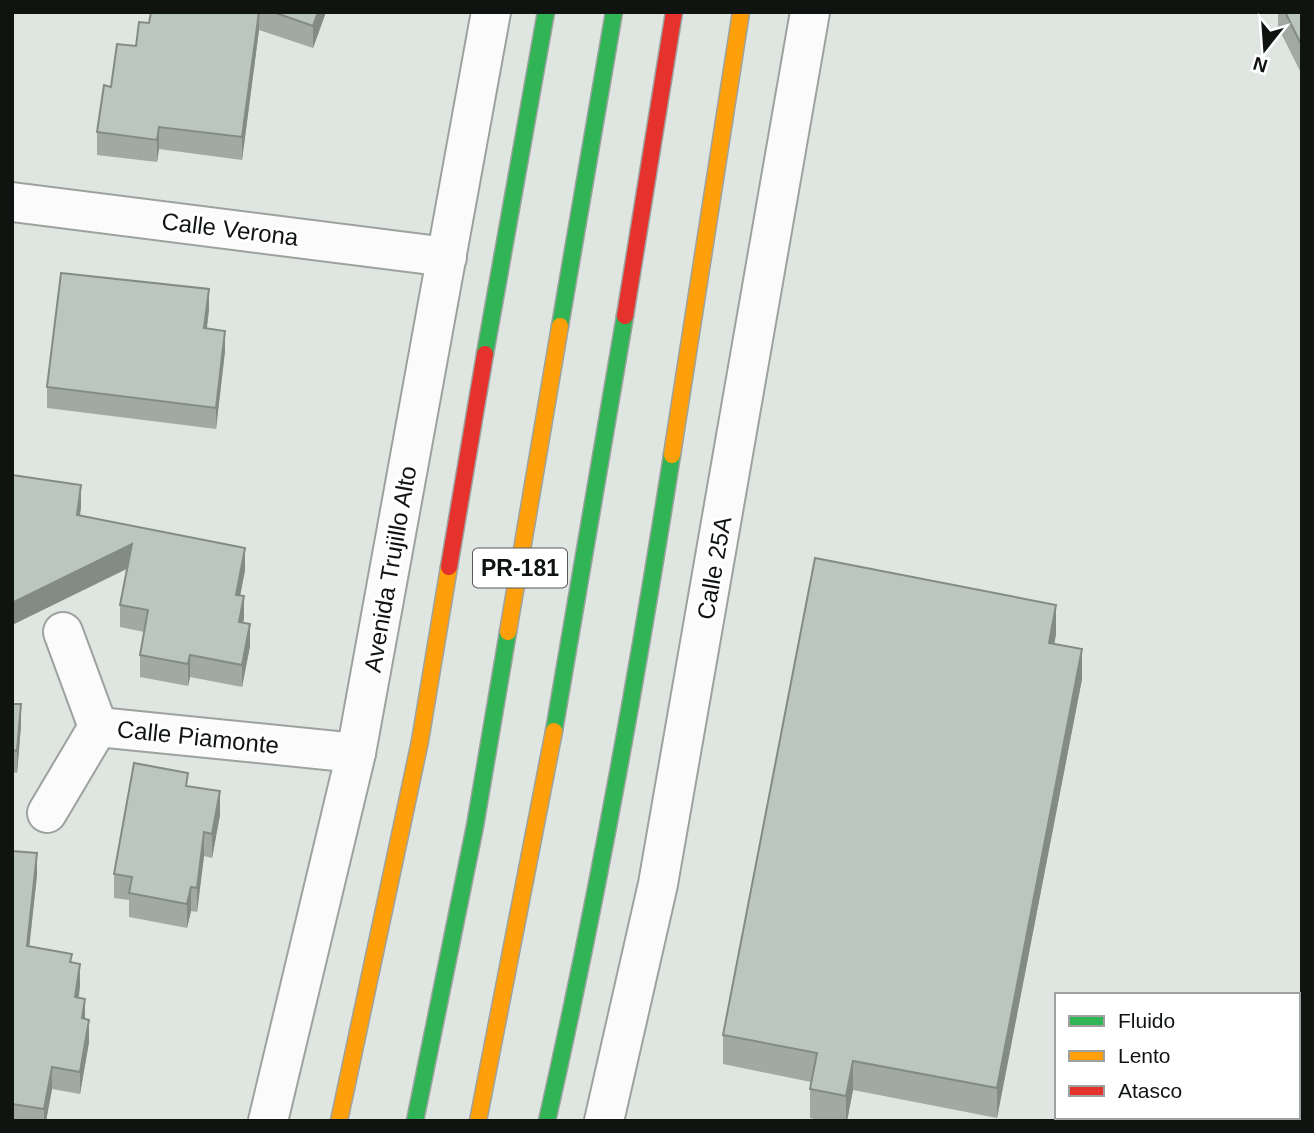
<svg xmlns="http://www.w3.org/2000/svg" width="1314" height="1133" font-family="Arial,sans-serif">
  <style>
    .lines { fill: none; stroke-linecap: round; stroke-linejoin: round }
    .street-casing { stroke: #9da29e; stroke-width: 42 }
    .fast-casing { stroke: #9da29e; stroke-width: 19 }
    .slow-casing { stroke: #9da29e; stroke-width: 19 }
    .jam-casing { stroke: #9da29e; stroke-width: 19 }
    .street { stroke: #fafbfa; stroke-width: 38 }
    .fast { stroke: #30b455; stroke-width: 16 }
    .slow { stroke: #ff9f0a; stroke-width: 16 }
    .jam { stroke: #e5322d; stroke-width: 16 }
    .wall { fill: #a0aaa3 }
    .shaded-wall { fill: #828b85 }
    .building { fill: #bac6be; stroke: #828b85; stroke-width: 2 }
    .labels { text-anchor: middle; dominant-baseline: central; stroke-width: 6; stroke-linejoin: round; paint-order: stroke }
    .shield { fill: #fff; stroke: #575a58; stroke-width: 2 }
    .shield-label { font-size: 23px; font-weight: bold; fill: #0f1411 }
    .street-label { font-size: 24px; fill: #0f1411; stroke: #fff }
  </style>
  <rect width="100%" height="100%" fill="#dfe6e1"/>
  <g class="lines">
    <defs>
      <g id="street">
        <polyline points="12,202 447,257"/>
        <polyline points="63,632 98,727"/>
        <polyline points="98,727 356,753"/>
        <polyline points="47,813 98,727"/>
        <polyline points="268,1121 356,753 491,12"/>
        <polyline points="604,1121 658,884 810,12"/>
      </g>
      <g id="fast">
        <polyline points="560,326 614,12"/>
        <polyline points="485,354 546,12"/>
        <polyline points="554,731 625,316"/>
        <polyline points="415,1121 475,826 508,632"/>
        <path d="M547 1121C597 901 637 678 672 455"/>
      </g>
      <g id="slow">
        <polyline points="672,455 741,12"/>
        <polyline points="508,632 560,326"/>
        <polyline points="339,1121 420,741 449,567"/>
        <polyline points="478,1121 554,731"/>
      </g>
      <g id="jam">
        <polyline points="625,316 674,12"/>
        <polyline points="449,567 485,354"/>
      </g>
    </defs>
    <!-- street casing -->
    <use href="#street" class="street-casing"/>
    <!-- fast casing -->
    <use href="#fast" class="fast-casing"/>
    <!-- slow casing -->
    <use href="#slow" class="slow-casing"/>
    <!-- jam casing -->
    <use href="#jam" class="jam-casing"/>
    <!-- street -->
    <use href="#street" class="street"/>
    <!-- fast -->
    <use href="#fast" class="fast"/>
    <!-- slow -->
    <use href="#slow" class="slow"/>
    <!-- jam -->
    <use href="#jam" class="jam"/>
  </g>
  <!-- wall -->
  <g class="wall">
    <polygon points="151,12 326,12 313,48 259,30 242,160 159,149 157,162 97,155 97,132 111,87 149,23"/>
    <polygon points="1278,12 1302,12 1302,75 1278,27"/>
    <polygon points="209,309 207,329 225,351 216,429 47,408 47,387"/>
    <polygon points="81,507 80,515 245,570 240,596 244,618 243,623 250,646 242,687 190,677 188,686 140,677 140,655 144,632 120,627 120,605 127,569 12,625"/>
    <polygon points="1056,634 1054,644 1082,679 997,1118 853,1090 847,1121 823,1121 810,1118 810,1089 811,1082 723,1064 723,1035"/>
    <polygon points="12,704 21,726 17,773 12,772"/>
    <polygon points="188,786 220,815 212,858 204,856 197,912 191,911 187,928 129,917 129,900 114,898 114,874"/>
    <polygon points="12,851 37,875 29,946 72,962 80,986 79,997 85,1019 89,1042 80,1094 52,1089 46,1121 12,1121"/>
  </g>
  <!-- shaded-wall -->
  <g class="shaded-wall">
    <polygon points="259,12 259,30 242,160 242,137"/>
    <polygon points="318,12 326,12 313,48 313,26"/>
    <polygon points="159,127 159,149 157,162 157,140"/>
    <polygon points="209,289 209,309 204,349 204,328"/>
    <polygon points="225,331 225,351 216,429 216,408"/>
    <polygon points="81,485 81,507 77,537 77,515"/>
    <polygon points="132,544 132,566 12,625 12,603"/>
    <polygon points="245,548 245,570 236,617 236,595"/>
    <polygon points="244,596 244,618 239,644 239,622"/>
    <polygon points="1056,605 1056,634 1049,673 1049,643"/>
    <polygon points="250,624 250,646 242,687 242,665"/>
    <polygon points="1082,649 1082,679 997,1118 997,1088"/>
    <polygon points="190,655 190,677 188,686 188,664"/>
    <polygon points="21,704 21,726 17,773 17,751"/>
    <polygon points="220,791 220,815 212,858 212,834"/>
    <polygon points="204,832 204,856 197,912 197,888"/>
    <polygon points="37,853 37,875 27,968 27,946"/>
    <polygon points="191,887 191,911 187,928 187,904"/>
    <polygon points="80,964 80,986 75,1019 75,997"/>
    <polygon points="85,999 85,1021 82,1018"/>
    <polygon points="89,1020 89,1042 80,1094 80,1072"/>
    <polygon points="853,1061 853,1090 847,1121 846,1121 846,1096"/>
    <polygon points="52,1067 52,1089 46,1121 44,1121 44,1109"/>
  </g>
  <!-- building -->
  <g class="building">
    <polygon points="151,12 259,12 242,137 159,127 157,140 97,132 104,85 111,87 117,44 136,46 139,22 149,23"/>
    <polygon points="273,12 318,12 313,26"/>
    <polygon points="1285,12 1302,12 1302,46"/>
    <polygon points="61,273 209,289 204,328 225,331 216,408 47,387"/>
    <polygon points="12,475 81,485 77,515 245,548 236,595 244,596 239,622 250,624 242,665 190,655 188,664 140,655 148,610 120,605 132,544 12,603"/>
    <polygon points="815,558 1056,605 1049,643 1082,649 997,1088 853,1061 846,1096 810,1089 817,1053 723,1035"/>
    <polygon points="12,704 21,704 17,751 12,750"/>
    <polygon points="134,763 188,773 186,786 220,791 212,834 204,832 197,888 191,887 187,904 129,893 132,877 114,874"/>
    <polygon points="12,851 37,853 27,946 72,954 70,962 80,964 75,997 85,999 82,1018 89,1020 80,1072 52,1067 44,1109 12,1104"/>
  </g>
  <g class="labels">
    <!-- shield labels -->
    <rect class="shield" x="473" y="548.5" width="94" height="39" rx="5"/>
    <g class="shield-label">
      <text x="520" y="568">PR-181</text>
    </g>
    <!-- street labels -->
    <g class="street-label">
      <text transform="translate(230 229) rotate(7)">Calle Verona</text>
      <text transform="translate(714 568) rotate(-80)">Calle 25A</text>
      <text transform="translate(390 569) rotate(-80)">Avenida Trujillo Alto</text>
      <text transform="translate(198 737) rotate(6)">Calle Piamonte</text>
    </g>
  </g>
  <!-- border -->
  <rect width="1314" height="1133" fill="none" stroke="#0f1411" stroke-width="28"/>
  <!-- legend -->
  <rect x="1055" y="993" width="245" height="126" fill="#ffffff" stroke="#9fa1a0" stroke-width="2"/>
  <rect x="1069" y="1016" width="35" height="10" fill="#30b455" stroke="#9fa1a0" stroke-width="2"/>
  <text x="1118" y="1028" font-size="21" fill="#0f1411">Fluido</text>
  <rect x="1069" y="1051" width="35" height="10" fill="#ff9f0a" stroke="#9fa1a0" stroke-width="2"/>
  <text x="1118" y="1063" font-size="21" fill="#0f1411">Lento</text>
  <rect x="1069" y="1086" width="35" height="10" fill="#e5322d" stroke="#9fa1a0" stroke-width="2"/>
  <text x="1118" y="1098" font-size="21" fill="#0f1411">Atasco</text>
  <!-- north arrow -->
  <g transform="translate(1265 49) rotate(197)" stroke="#ffffff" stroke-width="5" paint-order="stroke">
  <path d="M0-5L12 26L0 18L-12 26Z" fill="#0f1411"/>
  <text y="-10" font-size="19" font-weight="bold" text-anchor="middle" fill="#0f1411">N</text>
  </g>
</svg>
